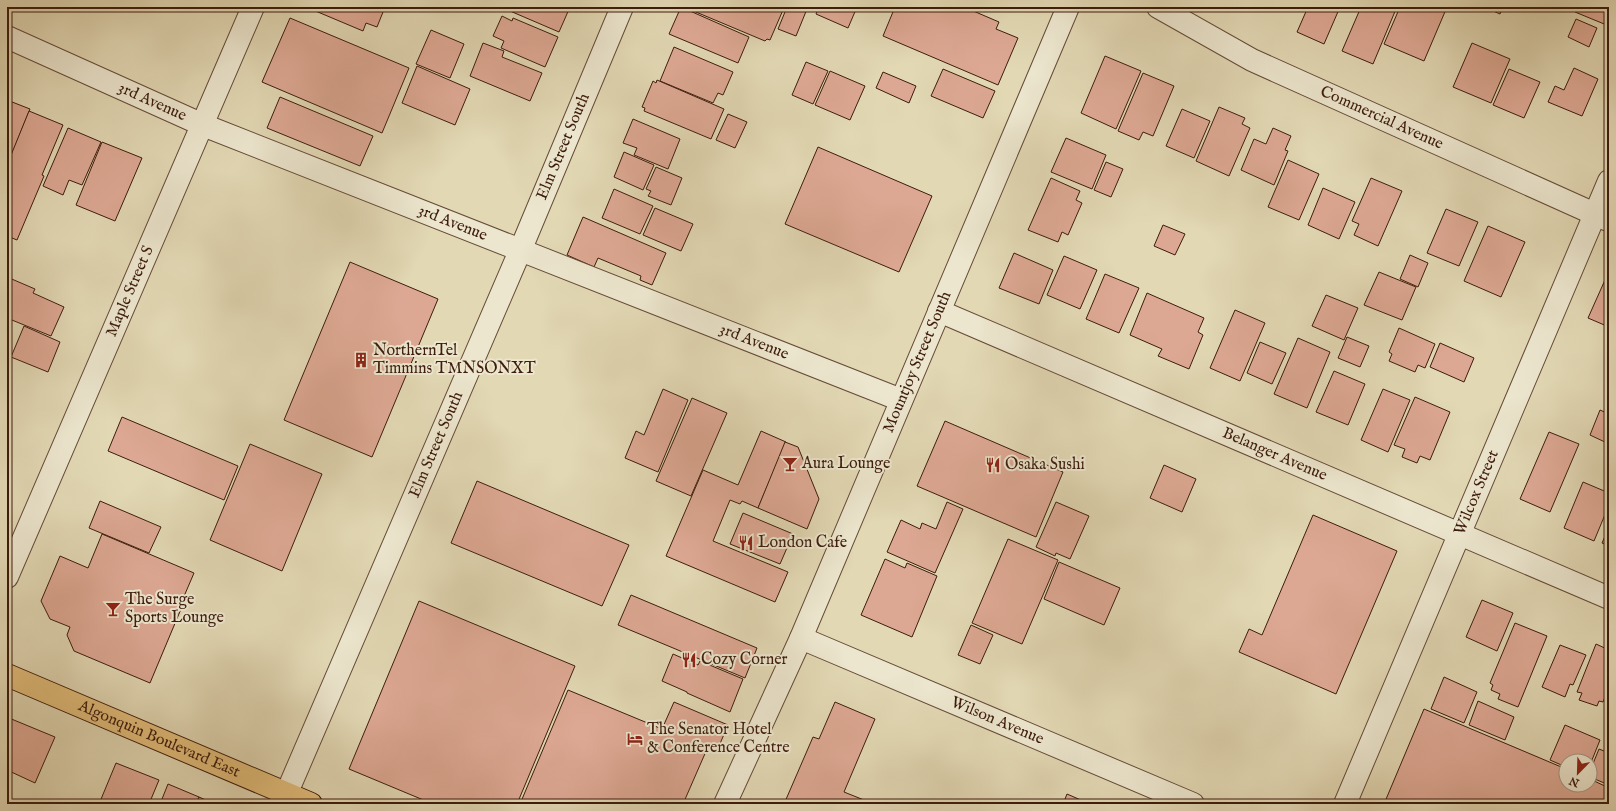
<svg xmlns="http://www.w3.org/2000/svg" width="1616" height="811" font-family="'IM FELL English',serif">
  <style>
    .building { fill: #dda893; stroke: #3d1c0d }
    .lines { fill: none; stroke-linecap: round; stroke-linejoin: round }
    .minor-casing { stroke: #664b37; stroke-width: 24 }
    .major-casing { stroke: #3d1c0d; stroke-width: 24 }
    .minor { stroke: #ece6ce; stroke-width: 22 }
    .major { stroke: #e1bc7a; stroke-width: 22 }
    .labels { text-anchor: middle; dominant-baseline: central; stroke-width: 4; stroke-linejoin: round; paint-order: stroke }
    .street-label { font-size: 16px; fill: #3d1c0d; stroke: #ece6ce }
    .poi-label { font-size: 16px; fill: #3d1c0d; stroke: #ece6ce; text-anchor: start }
  </style>
  <rect width="100%" height="100%" fill="#e2d8b4"/>
  <filter id="stains"><feTurbulence type="fractalNoise" baseFrequency=".005" numOctaves="4"/><feColorMatrix values="0 0 0 0 .2 0 0 0 0 .09 0 0 0 0 .02 0 0 0 .5 -.17"/></filter>
  <radialGradient id="worn" r=".72"><stop offset=".6" stop-color="#630" stop-opacity="0"/><stop offset="1" stop-color="#630" stop-opacity=".3"/></radialGradient>
  <!-- building -->
  <g class="building">
    <polygon points="306,7 385,7 377,27 366,23 363,31"/>
    <polygon points="503,7 570,7 559,32 503,8"/>
    <polygon points="681,7 749,37 738,63 669,34"/>
    <polygon points="684,7 780,7 779,9 783,10 770,40 767,39 765,41"/>
    <polygon points="787,7 802,7 807,9 796,36 778,29"/>
    <polygon points="819,7 857,7 848,28 816,14"/>
    <polygon points="895,7 964,7 999,22 996,29 1018,38 998,85 883,36"/>
    <polygon points="1308,7 1340,7 1324,44 1297,32"/>
    <polygon points="1361,7 1393,7 1396,9 1373,64 1342,51"/>
    <polygon points="1400,7 1447,7 1424,61 1384,44"/>
    <polygon points="1484,7 1503,7 1500,14"/>
    <polygon points="1577,7 1609,7 1609,26 1575,12"/>
    <polygon points="502,16 512,21 513,18 558,37 545,67 501,48 504,41 493,36"/>
    <polygon points="290,18 409,68 382,133 262,82"/>
    <polygon points="1576,19 1597,28 1589,47 1568,37"/>
    <polygon points="431,30 464,44 450,78 416,64"/>
    <polygon points="483,43 504,51 502,57 542,73 530,101 470,76"/>
    <polygon points="1472,43 1510,59 1491,103 1453,87"/>
    <polygon points="674,47 733,72 723,95 718,93 713,103 660,81"/>
    <polygon points="1105,56 1141,71 1116,129 1081,113"/>
    <polygon points="806,62 828,71 813,104 792,95"/>
    <polygon points="417,66 470,89 455,125 402,103"/>
    <polygon points="1574,68 1598,79 1582,116 1548,102 1555,86 1564,90"/>
    <polygon points="943,69 995,91 983,118 931,96"/>
    <polygon points="1509,69 1540,82 1524,118 1493,105"/>
    <polygon points="830,71 865,86 850,120 815,105"/>
    <polygon points="883,72 916,86 909,103 876,88"/>
    <polygon points="1143,73 1174,86 1153,136 1143,132 1139,140 1118,131"/>
    <polygon points="657,80 724,109 711,139 644,111 645,108 642,107 653,81 656,83"/>
    <polygon points="280,97 373,136 360,166 267,128"/>
    <polygon points="7,100 30,109 9,161 7,160"/>
    <polygon points="1219,107 1245,118 1242,124 1250,128 1229,176 1196,161"/>
    <polygon points="1182,109 1210,121 1194,158 1166,146"/>
    <polygon points="29,111 63,125 42,175 44,176 17,240 7,236 7,165"/>
    <polygon points="728,114 747,122 735,148 716,140"/>
    <polygon points="633,119 680,139 668,169 634,155 637,148 623,143"/>
    <polygon points="68,128 101,142 82,185 69,180 63,195 43,186"/>
    <polygon points="1273,128 1291,136 1285,150 1288,151 1274,185 1241,170 1254,139 1266,144"/>
    <polygon points="1066,138 1106,155 1092,189 1051,172"/>
    <polygon points="102,142 142,158 115,221 76,205"/>
    <polygon points="818,147 932,196 899,272 785,224"/>
    <polygon points="624,152 654,165 643,190 614,177"/>
    <polygon points="1288,160 1319,174 1299,220 1268,207"/>
    <polygon points="1106,162 1123,169 1111,197 1094,190"/>
    <polygon points="656,167 682,178 671,205 648,196 651,191 646,189"/>
    <polygon points="1051,178 1080,191 1076,200 1082,203 1068,235 1062,232 1058,242 1028,230"/>
    <polygon points="1371,178 1402,191 1378,246 1354,235 1359,224 1352,221"/>
    <polygon points="1323,188 1355,202 1339,239 1308,225"/>
    <polygon points="614,189 653,206 640,234 602,218"/>
    <polygon points="655,208 693,224 681,251 643,235"/>
    <polygon points="1446,209 1478,222 1459,266 1427,253"/>
    <polygon points="583,217 666,253 652,285 640,280 641,276 598,258 594,267 567,255"/>
    <polygon points="1163,225 1185,234 1175,255 1154,246"/>
    <polygon points="1488,226 1525,242 1501,297 1464,281"/>
    <polygon points="1014,253 1053,270 1039,304 999,288"/>
    <polygon points="1410,255 1428,263 1418,287 1400,279"/>
    <polygon points="1064,256 1097,270 1080,309 1047,295"/>
    <polygon points="350,262 438,299 372,457 284,420"/>
    <polygon points="1609,271 1609,327 1588,318"/>
    <polygon points="1379,272 1416,287 1402,320 1364,305"/>
    <polygon points="1105,274 1139,288 1119,333 1086,319"/>
    <polygon points="7,277 35,289 33,293 64,307 51,336 7,318"/>
    <polygon points="1147,293 1204,318 1198,332 1203,335 1189,369 1158,356 1162,349 1130,335"/>
    <polygon points="1326,295 1358,308 1344,340 1312,326"/>
    <polygon points="1235,310 1265,323 1240,381 1210,368"/>
    <polygon points="24,326 60,342 48,372 11,357"/>
    <polygon points="1399,328 1435,344 1425,368 1418,365 1415,372 1389,361 1392,354 1389,352"/>
    <polygon points="1347,337 1369,346 1360,367 1338,358"/>
    <polygon points="1298,338 1330,352 1307,408 1274,394"/>
    <polygon points="1260,342 1286,353 1272,384 1247,373"/>
    <polygon points="1440,343 1474,358 1464,382 1430,367"/>
    <polygon points="1334,371 1365,384 1348,425 1316,412"/>
    <polygon points="663,389 688,400 658,472 625,458 636,431 644,435"/>
    <polygon points="1383,389 1410,400 1388,452 1361,440"/>
    <polygon points="1415,397 1450,412 1430,460 1420,456 1417,463 1402,457 1405,449 1394,445"/>
    <polygon points="692,398 727,413 691,496 656,481"/>
    <polygon points="1600,410 1609,414 1609,438 1607,443 1590,435"/>
    <polygon points="122,417 238,466 224,500 108,451"/>
    <polygon points="945,421 1063,472 1036,537 917,486"/>
    <polygon points="761,431 786,442 758,508 742,501 740,504 730,500 713,541 788,572 775,602 666,556 703,470 738,485"/>
    <polygon points="1549,432 1579,444 1550,512 1520,499"/>
    <polygon points="785,442 798,447 819,499 807,529 758,508"/>
    <polygon points="250,444 322,474 282,571 210,540"/>
    <polygon points="1164,465 1196,479 1182,512 1150,498"/>
    <polygon points="477,481 629,545 602,606 451,543"/>
    <polygon points="1583,482 1609,493 1609,505 1594,541 1564,528"/>
    <polygon points="100,501 161,527 149,553 89,528"/>
    <polygon points="947,502 963,509 935,573 887,552 901,520 920,529 922,523 936,529"/>
    <polygon points="1056,502 1089,516 1070,559 1056,553 1055,556 1036,547"/>
    <polygon points="743,513 793,534 780,564 730,544"/>
    <polygon points="1313,515 1397,551 1336,694 1239,652 1249,629 1262,635"/>
    <polygon points="1609,527 1609,546 1602,543"/>
    <polygon points="102,534 194,573 179,608 181,609 150,683 74,651 67,635 70,627 50,619 41,601 60,556 88,568"/>
    <polygon points="1008,539 1058,560 1022,644 972,623"/>
    <polygon points="885,559 905,568 907,563 937,576 912,637 861,615"/>
    <polygon points="1059,562 1120,588 1104,625 1044,599"/>
    <polygon points="631,595 757,648 745,678 618,625"/>
    <polygon points="1482,600 1513,613 1497,651 1466,637"/>
    <polygon points="419,601 575,666 517,804 433,804 349,769"/>
    <polygon points="1515,623 1547,636 1518,707 1498,699 1500,694 1491,690 1493,685 1490,683"/>
    <polygon points="971,625 993,635 980,664 958,655"/>
    <polygon points="1596,644 1609,650 1609,687 1603,702 1599,701 1597,706 1579,700 1582,693 1577,692"/>
    <polygon points="1560,645 1586,655 1573,685 1570,684 1565,697 1542,687"/>
    <polygon points="673,654 698,665 700,661 743,679 730,712 687,693 687,692 662,681"/>
    <polygon points="1444,677 1477,692 1464,723 1431,709"/>
    <polygon points="568,690 662,729 674,702 728,725 716,753 707,749 683,804 520,804"/>
    <polygon points="1478,701 1514,717 1505,740 1469,725"/>
    <polygon points="835,702 875,719 844,792 874,804 784,804 813,737 819,739"/>
    <polygon points="1424,709 1566,769 1566,785 1590,785 1590,779 1609,788 1609,804 1384,804"/>
    <polygon points="9,718 55,737 35,783 7,770 7,719"/>
    <polygon points="1565,725 1600,740 1590,765 1590,761 1566,761 1566,767 1550,760"/>
    <polygon points="1599,749 1609,753 1609,785 1590,777 1590,771"/>
    <polygon points="116,763 159,780 149,804 99,804"/>
    <polygon points="168,784 199,797 196,804 160,804"/>
    <polygon points="1067,794 1090,804 1063,804"/>
    <polygon points="199,797 215,804 196,804"/>
  </g>
  <g class="lines">
    <defs>
      <g id="minor">
        <path id="s1" d="M1158 7 1252 60 1608 220"/>
        <path id="s2" d="M7 37 203 125 901 400"/>
        <path id="s3" d="M939 311 1609 598"/>
        <path id="s4" d="M7 577 253 7"/>
        <path id="s5" d="M801 638 1193 804"/>
        <path id="s6" d="M282 804 520 251 622 7"/>
        <path id="s7" d="M725 804 801 638 1068 7"/>
        <path id="s8" d="M1345 804 1609 181"/>
      </g>
      <g id="major">
        <path id="s9" d="M7 675 311 804"/>
      </g>
    </defs>
    <!-- minor casing -->
    <use href="#minor" class="minor-casing"/>
    <!-- major casing -->
    <use href="#major" class="major-casing"/>
    <!-- minor -->
    <use href="#minor" class="minor"/>
    <!-- major -->
    <use href="#major" class="major"/>
  </g>
  <!-- icons -->
  <defs>
    <symbol id="building-bare" viewBox="-9 -9 18 18"><path d="M-4-6H4V6H1V3H-1V6H-4ZM-2.5-4.3h1.7v1.8h-1.7ZM.8-4.3h1.7v1.8H.8ZM-2.5-1h1.7V.8h-1.7ZM.8-1h1.7V.8H.8Z" fill="#8f2418" stroke="#ece6ce" stroke-width="2.5" paint-order="stroke"/></symbol>
    <symbol id="bar-bare" viewBox="-9 -9 18 18"><path d="M-6-5H6L.8 .8V4.5H3.5V6h-7V4.5H-.8V.8Z" fill="#8f2418" stroke="#ece6ce" stroke-width="2.5" paint-order="stroke"/></symbol>
    <symbol id="restaurant-bare" viewBox="-9 -9 18 18"><path d="M-5-6h1v4h1v-4h1v4h1v-4h1v5L-1.5 .5V6h-2V.5L-5-1ZM5-6V6H3V1.5H1.5Q1.5-4 5-6Z" fill="#8f2418" stroke="#ece6ce" stroke-width="2.5" paint-order="stroke"/></symbol>
    <symbol id="hotel-bare" viewBox="-9 -9 18 18"><path d="M-6-4.5h1.5V1H6V5H4.5V3h-9V5H-6ZM-4 0a1.8 1.8 0 1 1 3.6 0ZM.5 0V-2.5h3Q6-2.5 6 0Z" fill="#8f2418" stroke="#ece6ce" stroke-width="2.5" paint-order="stroke"/></symbol>
  </defs>
  <g fill-rule="evenodd">
    <use href="#building-bare" x="350" y="349" width="22" height="22"/>
    <use href="#bar-bare" x="779" y="453" width="22" height="22"/>
    <use href="#restaurant-bare" x="982" y="454" width="22" height="22"/>
    <use href="#restaurant-bare" x="735" y="532" width="22" height="22"/>
    <use href="#bar-bare" x="102" y="598" width="22" height="22"/>
    <use href="#restaurant-bare" x="678" y="649" width="22" height="22"/>
    <use href="#hotel-bare" x="624" y="728" width="22" height="22"/>
  </g>
  <g class="labels">
    <!-- street labels -->
    <g class="street-label">
      <text stroke="none"><textPath href="#s2" startOffset="159">3rd Avenue</textPath></text>
      <text stroke="none"><textPath href="#s1" startOffset="250">Commercial Avenue</textPath></text>
      <text stroke="none"><textPath href="#s6" startOffset="715">Elm Street South</textPath></text>
      <text stroke="none"><textPath href="#s2" startOffset="483">3rd Avenue</textPath></text>
      <text stroke="none"><textPath href="#s4" startOffset="311">Maple Street S</textPath></text>
      <text stroke="none"><textPath href="#s2" startOffset="807">3rd Avenue</textPath></text>
      <text stroke="none"><textPath href="#s7" startOffset="482">Mountjoy Street South</textPath></text>
      <text stroke="none"><textPath href="#s6" startOffset="391">Elm Street South</textPath></text>
      <text stroke="none"><textPath href="#s3" startOffset="365">Belanger Avenue</textPath></text>
      <text stroke="none"><textPath href="#s8" startOffset="338">Wilcox Street</textPath></text>
      <text stroke="none"><textPath href="#s5" startOffset="213">Wilson Avenue</textPath></text>
      <text stroke="none"><textPath href="#s9" startOffset="165">Algonquin Boulevard East</textPath></text>
    </g>
    <!-- poi labels -->
    <g class="poi-label">
      <text x="373" y="351">NorthernTel<tspan x="373" dy="18">Timmins TMNSONXT</tspan></text>
      <text x="802" y="464">Aura Lounge</text>
      <text x="1005" y="465">Osaka Sushi</text>
      <text x="758" y="543">London Cafe</text>
      <text x="125" y="600">The Surge<tspan x="125" dy="18">Sports Lounge</tspan></text>
      <text x="701" y="660">Cozy Corner</text>
      <text x="647" y="730">The Senator Hotel<tspan x="647" dy="18">&amp; Conference Centre</tspan></text>
    </g>
  </g>
  <!-- margin -->
  <rect width="1616" height="811" fill="none" stroke="#e2d8b4" stroke-width="24"/>
  <rect x="8" y="8" width="1600" height="795" fill="none" stroke="#3d1c0d" stroke-width="2"/>
  <rect x="12" y="12" width="1592" height="787" fill="none" stroke="#3d1c0d"/>
  <!-- north arrow -->
  <g transform="translate(1578 773) rotate(203)"><circle r="19" fill="#ece6ce" stroke="#a69581"/>
  <path d="M0-3L7 15L0 10L-7 15Z" fill="#8f2418"/>
  <text y="-6" font-size="11" font-weight="bold" text-anchor="middle" fill="#3d1c0d">N</text>
  </g>
  <rect width="100%" height="100%" filter="url(#stains)"/>
  <rect width="100%" height="100%" fill="url(#worn)"/>
</svg>
